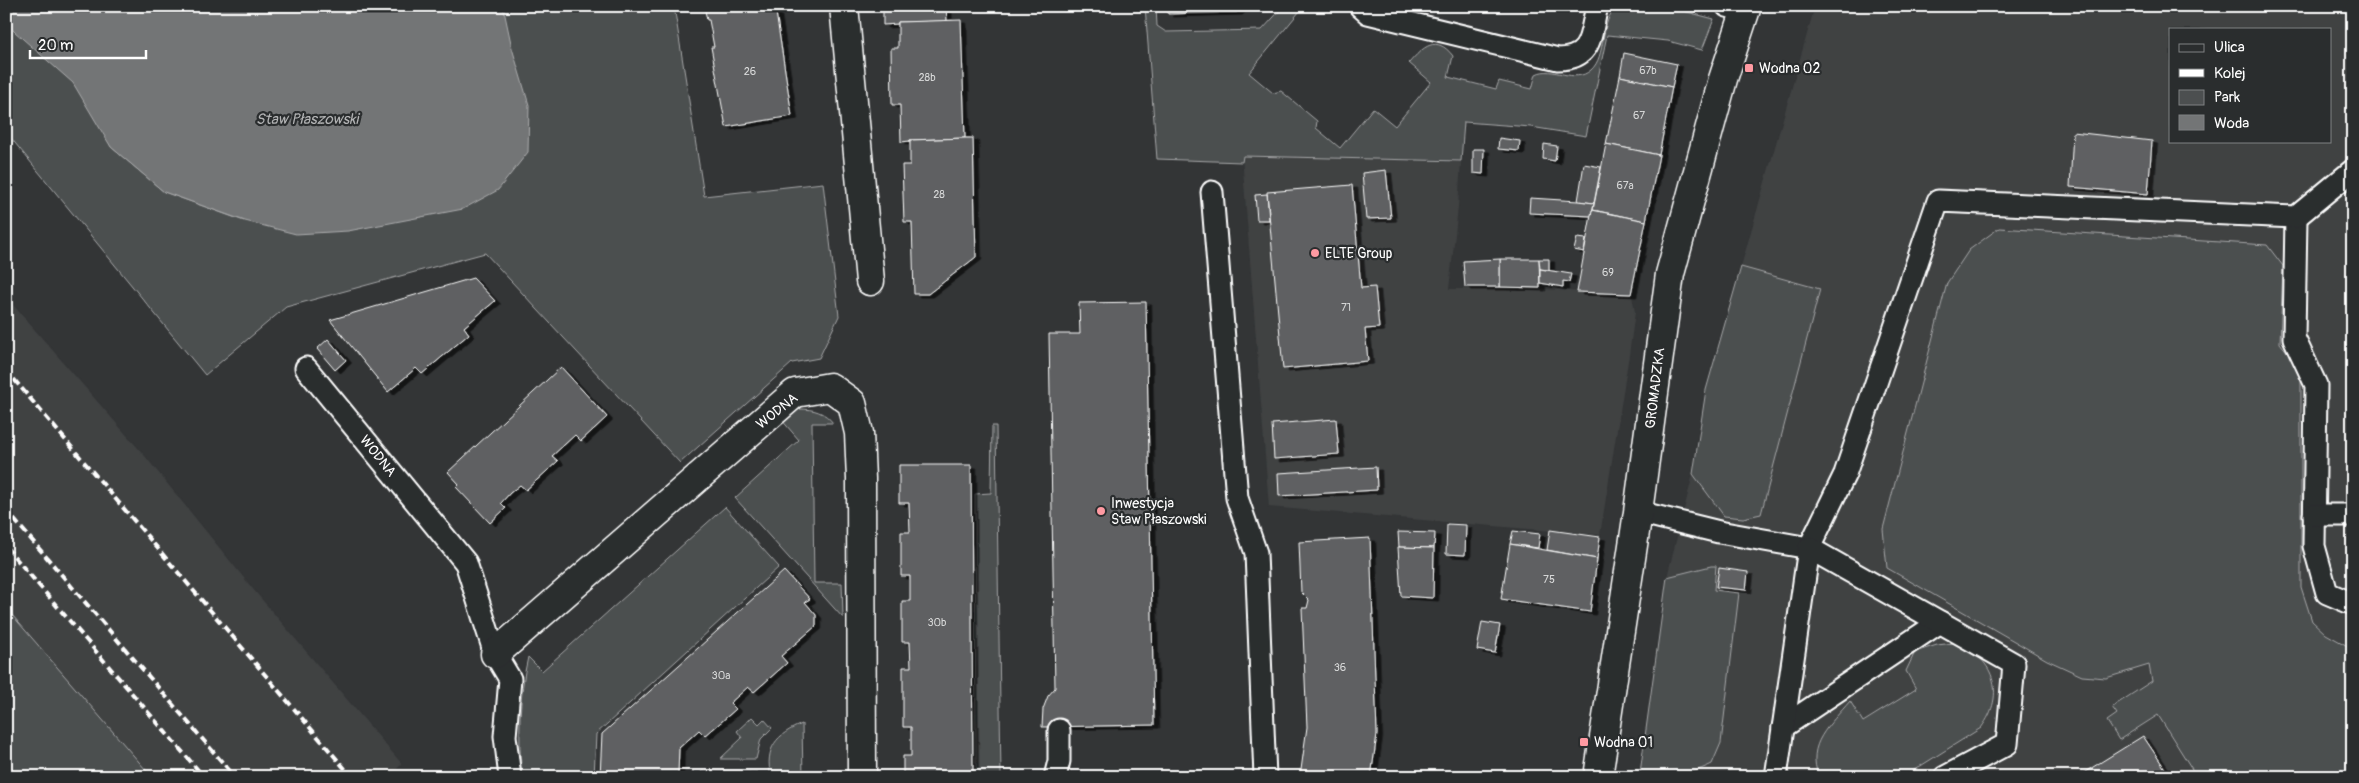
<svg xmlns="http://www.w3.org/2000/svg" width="2359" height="783" font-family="Pangolin,sans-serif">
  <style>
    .built { fill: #404243; fill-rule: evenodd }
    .green { fill: #4c4f50; stroke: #a6a7a8 }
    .water { fill: #737576; stroke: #abacad }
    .building { fill: #5f6162; stroke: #fff; filter: url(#shadow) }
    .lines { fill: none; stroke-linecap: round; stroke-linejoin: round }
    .lane-casing { stroke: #fff; stroke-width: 25 }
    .street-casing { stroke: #fff; stroke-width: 31 }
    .lane { stroke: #2a2d2e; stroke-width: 21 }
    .street { stroke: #2a2d2e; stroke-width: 28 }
    .rail { stroke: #fff; stroke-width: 4; stroke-dasharray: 8 4; stroke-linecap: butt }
    .poi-dot { fill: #ff9aa2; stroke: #2a2d2e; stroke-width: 2 }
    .labels { text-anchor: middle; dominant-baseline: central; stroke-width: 4.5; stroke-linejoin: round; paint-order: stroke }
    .number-label { font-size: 11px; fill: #d7d8d8 }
    .poi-label { font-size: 14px; fill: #fff; stroke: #2a2d2e; text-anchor: start }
    .street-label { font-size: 14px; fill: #fff; stroke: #2a2d2e }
    .water-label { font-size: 15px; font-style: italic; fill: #b2b3b4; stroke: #2a2d2e }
  </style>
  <defs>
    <filter id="shadow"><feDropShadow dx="5.5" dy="3" stdDeviation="0" flood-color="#0009"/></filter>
  </defs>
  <rect width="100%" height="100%" fill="#333536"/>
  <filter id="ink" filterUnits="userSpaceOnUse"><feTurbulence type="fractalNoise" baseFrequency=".02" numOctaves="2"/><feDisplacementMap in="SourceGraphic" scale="10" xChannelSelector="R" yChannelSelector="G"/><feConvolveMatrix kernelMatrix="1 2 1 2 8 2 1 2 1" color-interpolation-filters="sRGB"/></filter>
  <g filter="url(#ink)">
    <!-- built -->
    <g class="built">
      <path d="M1815 6H2353V777H1639L1667 577 1693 474 1706 390ZM2170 29H2330V141H2170Z"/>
      <polygon points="1242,156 1461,161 1458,207 1449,289 1545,289 1632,296 1635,312 1629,355 1600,535 1269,507"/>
      <polygon points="6,297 144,455 252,588 402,764 388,777 6,777"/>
    </g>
    <!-- green -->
    <g class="green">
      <polygon points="6,6 53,6 111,147 164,192 244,221 272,6 674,6 704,196 823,183 839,316 819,358 792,363 680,463 485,253 286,307 205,375 6,132"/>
      <path d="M1145 6H1156L1157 26 1166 32 1262 30 1284 6H1304L1249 73 1273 93 1281 91 1317 121 1316 128 1340 148 1373 108 1395 126 1431 82 1409 63C1423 47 1436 34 1453 56L1448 77 1496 89 1499 81 1532 89 1536 74C1553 65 1574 85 1591 70 1607 56 1599 22 1617 6H1664L1714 19 1702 50 1668 41 1607 35 1586 136 1531 127 1464 122 1461 161 1243 156 1242 162 1157 159Z"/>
      <polygon points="1999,228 2267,245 2283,266 2280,343 2301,369 2301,587 2312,621 2326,634 2353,649 2353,777 2197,777 2158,715 2119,740 2107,721 2117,714 2112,707 2152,681 2149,665 2106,678 2082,676 2047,660 1887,568 1883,529 1947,283 1969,250"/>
      <polygon points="1741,267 1820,289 1761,514 1743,518 1724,516 1693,474 1706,390"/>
      <path d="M800 409C813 409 825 412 833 423H812L814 583H842L843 618 735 498 799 440 780 418Z"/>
      <polygon points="992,426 996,426 1001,777 976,777 975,494 991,493"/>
      <path d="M725 507 779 567 596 734 594 777H522C518 738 519 695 528 657L542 671Z"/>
      <path d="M1711 566H1716L1714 590 1739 593 1721 743 1712 764C1683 778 1671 776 1640 773L1667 577Z"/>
      <polygon points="6,608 152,777 6,777"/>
      <path d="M1954 643C1994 656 2007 694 1981 728L1903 777H1819C1805 744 1830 725 1850 701L1863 722 1916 689 1906 671 1915 652 1937 645Z"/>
      <polygon points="752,717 759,724 764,719 772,728 761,739 756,759 720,759 742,738 737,731"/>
      <path d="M802 724 803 777H771C764 748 777 734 802 724Z"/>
      <polygon points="702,771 757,772 757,777 688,777 693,772 697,776"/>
    </g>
    <!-- water -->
    <polygon class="water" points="6,6 503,6 512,48 529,105 528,152 498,190 463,209 348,231 296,234 245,221 164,192 111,147 73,83 6,24"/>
    <!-- building -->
    <g class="building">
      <polygon points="704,6 775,6 792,116 726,127 711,47 714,47 709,20 707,20"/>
      <polygon points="883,6 946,6 947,21 898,22 898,24 883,25"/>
      <polygon points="1167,6 1243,6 1237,12 1168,14"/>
      <polygon points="961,20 965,138 910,140 910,141 901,142 900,105 892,105 891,48 898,48 898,22"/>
      <polygon points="1624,53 1677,64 1672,87 1620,76"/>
      <polygon points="1620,76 1672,87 1659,155 1606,144"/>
      <polygon points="2073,132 2152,141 2148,194 2070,187"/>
      <polygon points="965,138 973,138 976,257 928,294 914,294 912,222 904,222 902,165 910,165 910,140"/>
      <polygon points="1499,138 1520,141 1519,151 1498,149"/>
      <polygon points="1544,144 1557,146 1555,161 1543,159"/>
      <polygon points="1606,144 1659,155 1646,221 1593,210"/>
      <polygon points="1473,149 1484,149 1483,174 1473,173"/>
      <polygon points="1584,164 1601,167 1594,203 1578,201"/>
      <polygon points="1386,170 1391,218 1366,219 1362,173"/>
      <polygon points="1352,185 1361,288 1375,287 1379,328 1365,329 1368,361 1283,369 1267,192"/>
      <polygon points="1267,194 1269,220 1257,220 1255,195"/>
      <polygon points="1530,198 1578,201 1594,203 1591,216 1529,213"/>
      <polygon points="1592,210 1646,221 1631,294 1577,292"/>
      <polygon points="1577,238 1586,239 1584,252 1574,250"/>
      <polygon points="1500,259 1539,259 1540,288 1500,287"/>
      <polygon points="1500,259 1500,287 1465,287 1463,261"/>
      <polygon points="1539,259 1549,259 1549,270 1540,269"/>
      <polygon points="1540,269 1571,274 1569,282 1563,281 1563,287 1540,283"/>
      <polygon points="473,278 495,301 464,327 469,334 422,374 416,368 388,392 330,320"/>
      <polygon points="1146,302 1154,725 1042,727 1043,709 1048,696 1055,688 1049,334 1080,334 1079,303"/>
      <polygon points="328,339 346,360 335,370 317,349"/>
      <polygon points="561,367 607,417 581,441 575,435 552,456 558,461 526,490 520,485 510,493 501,503 506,508 490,523 456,487 459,484 448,472"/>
      <polygon points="1336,419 1339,454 1274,459 1272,424"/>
      <polygon points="899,465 971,465 973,777 903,777 903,756 911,756 911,727 903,727 903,667 911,667 910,642 902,642 902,601 910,601 910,576 901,576 901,532 910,532 909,503 899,503"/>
      <polygon points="1376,467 1377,490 1279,496 1278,473"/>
      <polygon points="1447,524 1466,525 1465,555 1446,554"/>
      <polygon points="1550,530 1600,537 1597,559 1547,550"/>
      <polygon points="1513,531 1540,534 1538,548 1510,544"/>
      <polygon points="1398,532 1435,533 1434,548 1399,547"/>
      <polygon points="1370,538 1377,734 1371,777 1300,777 1307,727 1302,608 1307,608 1309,600 1301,592 1299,542"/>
      <polygon points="1510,544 1597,559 1590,612 1501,599"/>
      <polygon points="1398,547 1434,548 1433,598 1401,596"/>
      <polygon points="1719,568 1748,572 1746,590 1716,587"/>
      <polygon points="784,571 810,599 805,602 816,615 816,626 781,656 787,663 754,692 748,687 730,703 736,709 705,736 699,730 679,748 678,774 681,777 600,777 602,734"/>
      <polygon points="1482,622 1500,625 1495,653 1477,650"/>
      <polygon points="2143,736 2170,776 2177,771 2181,777 2077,777"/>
    </g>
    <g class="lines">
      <defs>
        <g id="lane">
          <path d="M1360 6 1368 13 1558 59C1593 59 1590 34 1597 6"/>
          <polyline points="1727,6 1746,11"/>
          <polyline points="1212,192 1237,498 1256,553 1265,777"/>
          <polyline points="2296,217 2294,338 2316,385 2314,546 2327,593 2353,604"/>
          <polyline points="306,368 466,563 495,654 510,679 505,736 510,777"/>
          <polyline points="1638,512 1719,532 1809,548 1845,474 1938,201 2296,217 2353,170"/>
          <polyline points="2314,515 2353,515"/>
          <polyline points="1783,727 1940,622"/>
          <polyline points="1055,777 1059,761 1059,730"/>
          <polyline points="1776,777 1809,548 2014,664 2007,744 1945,777"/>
        </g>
        <g id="street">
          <polyline points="844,6 870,281"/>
          <polyline points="495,654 795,393 830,387 852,403 859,433 861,479 862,777"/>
          <polyline points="1598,777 1638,512 1670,274 1723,79 1747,6"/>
        </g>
      </defs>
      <!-- lane casing -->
      <use href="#lane" class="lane-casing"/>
      <!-- street casing -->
      <use href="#street" class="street-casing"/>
      <!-- lane -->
      <use href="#lane" class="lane"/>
      <!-- street -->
      <use href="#street" class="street"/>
      <!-- rail -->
      <g class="rail">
        <polyline points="6,370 352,777"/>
        <polyline points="6,510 235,777"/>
        <polyline points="6,547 204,777"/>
      </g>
    </g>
  </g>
  <!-- markers -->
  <g class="poi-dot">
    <rect x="1744" y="63" width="10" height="10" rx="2.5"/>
    <circle cx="1315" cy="253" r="5"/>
    <circle cx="1101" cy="511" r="5"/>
    <rect x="1579" y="737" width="10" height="10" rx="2.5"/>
  </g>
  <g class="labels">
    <!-- number labels -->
    <g class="number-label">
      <text x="1648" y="70">67b</text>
      <text x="750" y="71">26</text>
      <text x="927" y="77">28b</text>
      <text x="1639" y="115">67</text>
      <text x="1625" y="185">67a</text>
      <text x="939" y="194">28</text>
      <text x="1608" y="272">69</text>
      <text x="1346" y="307">71</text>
      <text x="1549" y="579">75</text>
      <text x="937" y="622">30b</text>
      <text x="1340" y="667">36</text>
      <text x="721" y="675">30a</text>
    </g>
    <!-- poi labels -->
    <g class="poi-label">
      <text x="1759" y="68">Wodna 02</text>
      <text x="1325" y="253">ELTE Group</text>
      <text x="1111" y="503">Inwestycja<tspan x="1111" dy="16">Staw Płaszowski</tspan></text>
      <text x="1594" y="742">Wodna 01</text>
    </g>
    <!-- street labels -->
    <g class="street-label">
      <text transform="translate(1655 388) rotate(-83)">GROMADZKA</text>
      <text transform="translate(777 411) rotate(-38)">WODNA</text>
      <text transform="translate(378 456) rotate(51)">WODNA</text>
    </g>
    <!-- water labels -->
    <g class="water-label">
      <text x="307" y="119">Staw Płaszowski</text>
    </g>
  </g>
  <!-- margin -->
  <rect width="2359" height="783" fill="none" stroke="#2a2d2e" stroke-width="25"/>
  <rect x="12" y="12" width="2334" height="758" fill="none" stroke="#fff" stroke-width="2" filter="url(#ink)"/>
  <!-- legend -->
  <rect x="2169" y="28" width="162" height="115" fill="#2a2d2e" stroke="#7f8182"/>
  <rect x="2179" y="44" width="25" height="8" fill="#2a2d2e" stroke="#7f8182"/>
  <text x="2214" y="52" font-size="15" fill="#ffffff">Ulica</text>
  <rect x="2179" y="69" width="25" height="8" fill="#ffffff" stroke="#7f8182"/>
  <text x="2214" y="78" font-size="15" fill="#ffffff">Kolej</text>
  <rect x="2179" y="90" width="25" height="15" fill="#4c4f50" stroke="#7f8182"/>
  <text x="2214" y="102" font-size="15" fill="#ffffff">Park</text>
  <rect x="2179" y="115" width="25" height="15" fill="#737576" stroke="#7f8182"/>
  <text x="2214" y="128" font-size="15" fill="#ffffff">Woda</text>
  <!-- scale -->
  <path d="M30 50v8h116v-8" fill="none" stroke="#ffffff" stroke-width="2.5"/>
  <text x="38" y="50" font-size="15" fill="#ffffff" stroke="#2a2d2e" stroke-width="4" paint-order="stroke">20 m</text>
</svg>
